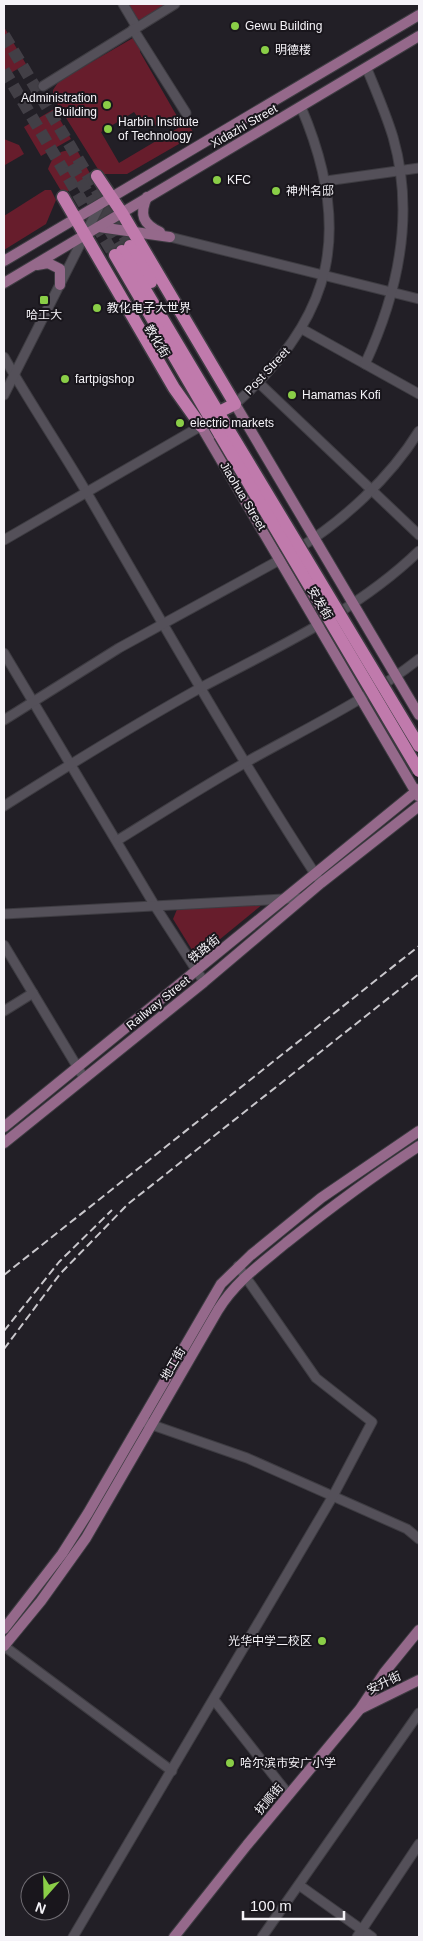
<svg xmlns="http://www.w3.org/2000/svg" width="423" height="1941" font-family="Helvetica,'Noto Sans SC',sans-serif">
  <style>
    .green { fill: #671d2c; fill-rule: evenodd }
    .lines { fill: none; stroke-linecap: round; stroke-linejoin: round }
    .highway-tunnel { stroke: #423f46; stroke-width: 12; stroke-dasharray: 12 6; stroke-linecap: butt }
    .minor-casing { stroke: #3e3c42; stroke-width: 11 }
    .major-casing { stroke: #3e3c42; stroke-width: 12 }
    .highway-casing { stroke: #3e3c42; stroke-width: 15 }
    .minor { stroke: #545059; stroke-width: 9 }
    .major { stroke: #95698b; stroke-width: 10 }
    .highway { stroke: #c07aac; stroke-width: 12 }
    .rail { stroke: #c9c7cc; stroke-width: 2; stroke-dasharray: 8 4; stroke-linecap: butt }
    .highway-bridge-casing { stroke: #3e3c42; stroke-width: 15; stroke-linecap: butt }
    .highway-bridge { stroke: #c07aac; stroke-width: 12 }
    .poi-dot { fill: #8ace47; stroke: #19161c; stroke-width: 2 }
    .labels { text-anchor: middle; dominant-baseline: central; stroke-width: 4; stroke-linejoin: round; paint-order: stroke }
    .poi-label { font-size: 12px; fill: #f5f3f8; stroke: #19161c; text-anchor: start }
    .street-label { font-size: 12px; fill: #f5f3f8; stroke: #19161c }
  </style>
  <rect width="100%" height="100%" fill="#221f26"/>
  <!-- green -->
  <g class="green">
    <polygon points="125,4 168,4 140,20 133,18"/>
    <polygon points="4,27 26,64 4,77"/>
    <path d="M133 38 141 43 140 52 178 118 184 117 193 132 191 137 127 174H101L53 97V90L59 81ZM134 112 142 123 151 118 156 126 171 117 178 128 119 163 101 132Z"/>
    <polygon points="54,109 71,139 41,156 24,127"/>
    <polygon points="4,139 19,145 24,154 5,165"/>
    <path d="M70 150 78 152 92 177 63 194 48 169C52 158 57 151 70 150Z"/>
    <polygon points="45,190 51,190 56,200 46,224 4,250 4,216"/>
    <polygon points="263,904 197,958 173,919 178,907"/>
  </g>
  <g class="lines">
    <!-- highway-tunnel -->
    <g class="highway-tunnel">
      <polyline points="4,35 130,246"/>
      <polyline points="4,70 114,255"/>
      <polyline points="71,165 122,251"/>
    </g>
    <defs>
      <g id="minor">
        <polyline points="123,4 136,26"/>
        <polyline points="133,29 186,113"/>
        <polyline points="43,86 175,4"/>
        <polyline points="326,181 419,168"/>
        <polyline points="170,237 419,299"/>
        <polyline points="302,329 419,394"/>
        <path d="M4 357C30 403 60 447 87 493 163 624 238 756 321 883"/>
        <path d="M365 364C398 293 415 214 393 137 386 114 376 91 367 69"/>
        <polyline points="259,383 419,535"/>
        <polyline points="4,395 101,203"/>
        <path d="M235 404C335 317 353 229 301 107"/>
        <polyline points="4,540 201,426"/>
        <path d="M296 550C343 521 390 478 419 431"/>
        <polyline points="4,653 155,906 204,982"/>
        <polyline points="4,720 119,648 285,557"/>
        <path d="M4 806C69 765 135 724 202 687 278 647 357 611 419 551"/>
        <path d="M118 840C162 813 205 785 250 760 307 728 368 699 419 659"/>
        <polyline points="4,914 303,898"/>
        <polyline points="4,945 84,1078"/>
        <polyline points="4,1011 33,993"/>
        <polyline points="141,1421 247,1458 407,1529 419,1539"/>
        <polyline points="4,1646 172,1771"/>
        <polyline points="214,1700 289,1795"/>
        <polyline points="299,1885 372,1937"/>
        <polyline points="73,1937 333,1496 372,1422 316,1378 238,1266"/>
        <polyline points="262,1937 419,1713"/>
        <polyline points="357,1937 419,1844"/>
      </g>
      <g id="major">
        <path d="M147 197C139 215 143 224 160 232"/>
        <polyline points="99,227 170,237"/>
        <polyline points="4,261 419,15"/>
        <polyline points="37,265 48,263 60,269 60,285"/>
        <polyline points="4,283 419,36"/>
        <polyline points="235,404 419,715"/>
        <polyline points="201,426 418,796"/>
        <polyline points="4,1127 419,789"/>
        <polyline points="4,1143 204,982 321,883 419,806"/>
        <polyline points="4,1629 62,1554 88,1513 221,1284 251,1255 321,1198 419,1131"/>
        <path d="M4 1646 41 1601 86 1538 218 1310C236 1281 261 1264 286 1243 330 1208 373 1176 419 1146"/>
        <polyline points="362,1708 419,1680"/>
        <polyline points="174,1937 247,1845 360,1709 384,1673 419,1630"/>
      </g>
      <g id="highway">
        <polyline points="97,176 122,213 235,404 219,412"/>
        <polyline points="63,197 174,388 201,426"/>
        <polyline points="130,246 151,282"/>
        <polyline points="122,251 227,427"/>
        <polyline points="115,255 220,435"/>
      </g>
    </defs>
    <!-- minor casing -->
    <use href="#minor" class="minor-casing"/>
    <!-- major casing -->
    <use href="#major" class="major-casing"/>
    <!-- highway casing -->
    <use href="#highway" class="highway-casing"/>
    <!-- minor -->
    <use href="#minor" class="minor"/>
    <!-- major -->
    <use href="#major" class="major"/>
    <!-- highway -->
    <use href="#highway" class="highway"/>
    <!-- rail -->
    <g class="rail">
      <polyline points="4,1275 419,946"/>
      <polyline points="4,1331 59,1262 112,1210"/>
      <polyline points="4,1349 60,1274 128,1204 419,974"/>
    </g>
    <defs>
      <g id="highway-bridge">
        <polyline points="227,427 419,746"/>
        <polyline points="220,435 419,771"/>
      </g>
    </defs>
    <!-- highway-bridge casing -->
    <use href="#highway-bridge" class="highway-bridge-casing"/>
    <!-- highway-bridge -->
    <use href="#highway-bridge" class="highway-bridge"/>
  </g>
  <!-- markers -->
  <g class="poi-dot">
    <circle cx="235" cy="26" r="5"/>
    <circle cx="265" cy="50" r="5"/>
    <circle cx="107" cy="105" r="5"/>
    <circle cx="108" cy="129" r="5"/>
    <circle cx="217" cy="180" r="5"/>
    <circle cx="276" cy="191" r="5"/>
    <rect x="39" y="295" width="10" height="10" rx="2.5"/>
    <circle cx="97" cy="308" r="5"/>
    <circle cx="65" cy="379" r="5"/>
    <circle cx="292" cy="395" r="5"/>
    <circle cx="180" cy="423" r="5"/>
    <circle cx="322" cy="1641" r="5"/>
    <circle cx="230" cy="1763" r="5"/>
  </g>
  <g class="labels">
    <!-- poi labels -->
    <g class="poi-label">
      <text x="245" y="26">Gewu Building</text>
      <text x="275" y="50">明德楼</text>
      <text x="97" y="98" text-anchor="end">Administration<tspan x="97" dy="14">Building</tspan></text>
      <text x="118" y="122">Harbin Institute<tspan x="118" dy="14">of Technology</tspan></text>
      <text x="227" y="180">KFC</text>
      <text x="286" y="191">神州名邸</text>
      <text x="107" y="308">教化电子大世界</text>
      <text x="44" y="315" text-anchor="middle">哈工大</text>
      <text x="75" y="379">fartpigshop</text>
      <text x="302" y="395">Hamamas Kofi</text>
      <text x="190" y="423">electric markets</text>
      <text x="312" y="1641" text-anchor="end">光华中学二校区</text>
      <text x="240" y="1763">哈尔滨市安广小学</text>
    </g>
    <!-- street labels -->
    <g class="street-label">
      <text transform="translate(244 126) rotate(-30)">Xidazhi Street</text>
      <text transform="translate(157 341) rotate(59)">教化街</text>
      <text transform="translate(267 371) rotate(-47)">Post Street</text>
      <text transform="translate(243 496) rotate(59)">Jiaohua Street</text>
      <text transform="translate(320 603) rotate(59)">安发街</text>
      <text transform="translate(204 949) rotate(-39)">铁路街</text>
      <text transform="translate(158 1003) rotate(-39)">Railway Street</text>
      <text transform="translate(173 1364) rotate(-60)">地工街</text>
      <text transform="translate(384 1683) rotate(-26)">安升街</text>
      <text transform="translate(269 1799) rotate(-50)">抚顺街</text>
    </g>
  </g>
  <!-- border -->
  <rect width="423" height="1941" fill="none" stroke="#f5f3f8" stroke-width="10"/>
  <!-- north arrow -->
  <g transform="translate(45 1896) rotate(200)"><circle r="24" fill="#19161c" stroke="#716e74"/>
  <path d="M0-4L9 19L0 12L-9 19Z" fill="#8ace47"/>
  <text y="-8" font-size="14" font-weight="bold" text-anchor="middle" fill="#f5f3f8">N</text>
  </g>
  <!-- scale -->
  <path d="M243 1911v8h101v-8" fill="none" stroke="#f5f3f8" stroke-width="2.5"/>
  <text x="250" y="1911" font-size="15" fill="#f5f3f8" stroke="#19161c" stroke-width="4" paint-order="stroke">100 m</text>
</svg>
